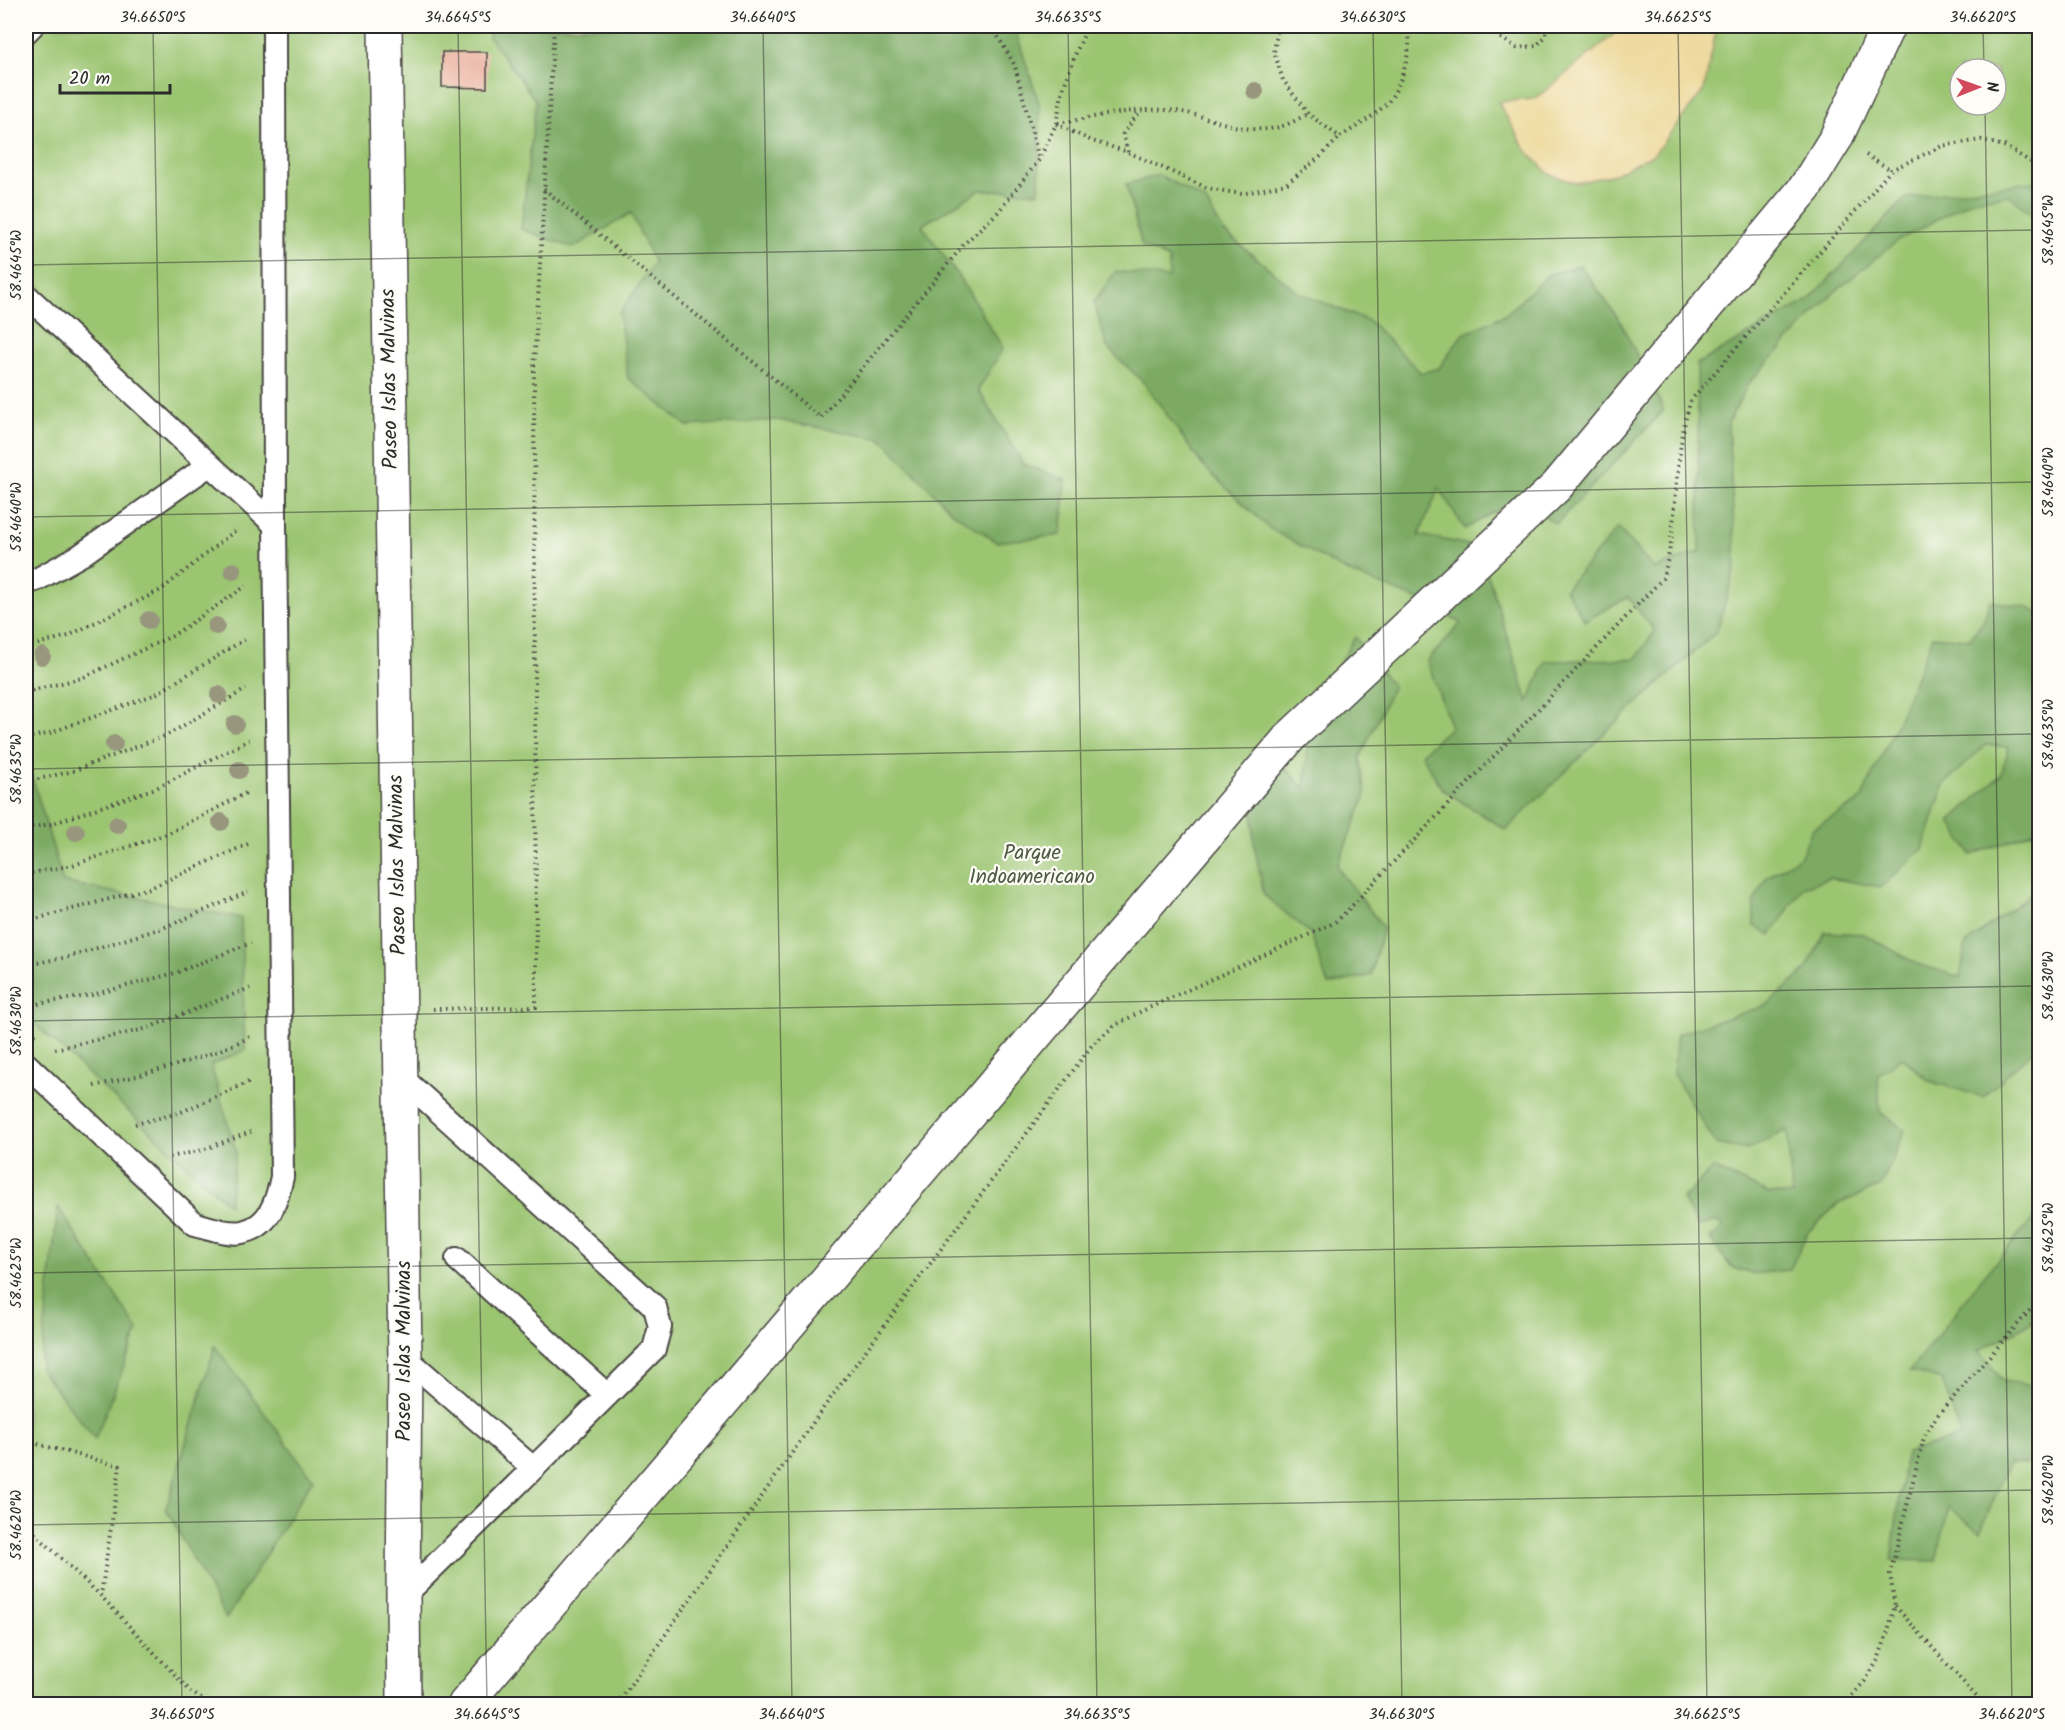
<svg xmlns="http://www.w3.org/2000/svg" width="2065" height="1730" font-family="Kalam,sans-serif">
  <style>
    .green { fill: #9bc571; stroke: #63784e; stroke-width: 1.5; fill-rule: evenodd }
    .forest { fill: #7caa63; stroke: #546a47; stroke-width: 1.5 }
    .sand { fill: #eeda9e; stroke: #8c8264; stroke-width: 1.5 }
    .building { fill: #e9ad9b }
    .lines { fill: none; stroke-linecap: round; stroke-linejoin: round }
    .lane-casing { stroke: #494743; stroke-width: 26 }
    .street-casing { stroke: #494743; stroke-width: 36 }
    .path { stroke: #494743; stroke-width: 4; stroke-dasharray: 1.5 4.5; stroke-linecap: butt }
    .lane { stroke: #fff; stroke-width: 22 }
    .street { stroke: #fff; stroke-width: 33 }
    .tree { fill: #98977e }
    .ticks { fill: none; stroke: #2b2b2b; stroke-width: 1.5; stroke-opacity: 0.45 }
    .labels { text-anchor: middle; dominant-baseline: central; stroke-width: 4.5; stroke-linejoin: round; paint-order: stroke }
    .street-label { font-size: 21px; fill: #2b2b2b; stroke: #fdfcf7 }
    .park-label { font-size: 21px; fill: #4d5940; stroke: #fdfcf7 }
    .neatline { fill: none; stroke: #2b2b2b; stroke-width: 2 }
    .ticks-label { font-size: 15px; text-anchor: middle; fill: #2b2b2b }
  </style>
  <rect width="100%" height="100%" fill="#fdfcf7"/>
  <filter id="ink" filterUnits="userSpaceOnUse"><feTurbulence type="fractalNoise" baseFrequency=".0167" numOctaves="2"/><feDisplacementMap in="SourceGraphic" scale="12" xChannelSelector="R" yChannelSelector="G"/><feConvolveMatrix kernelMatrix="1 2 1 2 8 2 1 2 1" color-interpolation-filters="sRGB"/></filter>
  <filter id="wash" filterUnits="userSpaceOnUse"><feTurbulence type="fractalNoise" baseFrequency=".008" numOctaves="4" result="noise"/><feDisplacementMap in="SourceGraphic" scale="24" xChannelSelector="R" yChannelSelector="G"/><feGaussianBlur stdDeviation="1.35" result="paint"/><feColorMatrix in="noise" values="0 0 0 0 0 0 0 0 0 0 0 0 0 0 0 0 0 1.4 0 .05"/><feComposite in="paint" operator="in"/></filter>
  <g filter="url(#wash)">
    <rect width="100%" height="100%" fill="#f4e3c9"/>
    <!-- green -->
    <path class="green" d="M26 26H2039V1704H26ZM1960 69H1996V105H1960Z"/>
    <!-- forest -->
    <g class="forest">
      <polygon points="491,26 1014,26 1040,106 1039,192 980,190 922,225 965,286 1003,348 978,390 1023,464 1066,480 1061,535 997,542 952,512 882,439 777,420 687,426 628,378 619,314 654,263 631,213 573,248 521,229 536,101 489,37"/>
      <polygon points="1159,175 1205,200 1223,231 1299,293 1369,321 1421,373 1439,368 1462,335 1506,314 1548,275 1580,265 1620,321 1664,410 1556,524 1518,498 1465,529 1439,488 1419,535 1479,547 1528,702 1546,661 1635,659 1655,631 1628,597 1585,621 1565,589 1618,528 1654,569 1700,552 1697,364 1809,300 1906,198 2039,181 2039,221 2009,195 1972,200 1896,242 1831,295 1748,384 1728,423 1736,565 1717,631 1610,728 1506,830 1443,790 1421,754 1451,727 1427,661 1461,623 1417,599 1350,573 1270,529 1203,466 1145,384 1107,347 1094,302 1116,271 1169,278 1169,259 1142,246 1126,184"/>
      <polygon points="1990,601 2027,607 2039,614 2039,830 1971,855 1950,821 2001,775 2009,747 1985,745 1944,784 1923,849 1881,887 1830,878 1803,887 1771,935 1754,926 1754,901 1767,877 1801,856 1812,829 1860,801 1897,723 1933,636 1969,639 1983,622"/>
      <polygon points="1355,637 1393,686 1360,758 1366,795 1337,867 1383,927 1371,975 1328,985 1311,934 1264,895 1254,844 1251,783 1274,757 1304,788 1312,712"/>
      <polygon points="26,764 29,766 63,882 241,918 245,1050 211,1065 236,1151 229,1205 26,1016"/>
      <polygon points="2032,893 2040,897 2039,1045 1983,1097 1929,1081 1902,1057 1878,1075 1880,1112 1905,1130 1881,1186 1838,1204 1807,1233 1790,1270 1751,1274 1731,1267 1710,1239 1723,1227 1716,1221 1698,1227 1683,1199 1713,1168 1770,1194 1792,1194 1787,1130 1747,1150 1716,1144 1673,1074 1677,1034 1767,1005 1806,970 1825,932 1864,934 1917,964 1960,977 1966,944"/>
      <polygon points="58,1207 138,1330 95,1439 40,1369"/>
      <polygon points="2039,1212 2039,1318 1979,1351 2003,1381 2039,1387 2039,1465 2009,1463 1980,1532 1949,1507 1936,1561 1891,1560 1906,1453 1961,1436 1942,1380 1910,1371 1982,1278"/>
      <polygon points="215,1346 313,1479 226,1619 166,1509"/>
    </g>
    <!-- sand -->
    <polygon class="sand" points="1621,26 1717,26 1704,90 1654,154 1615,174 1576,183 1549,174 1526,150 1498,102 1535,99 1612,36"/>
    <g id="blocks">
      <!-- building -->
      <polygon class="building" points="442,52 487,52 487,88 442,87"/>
    </g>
  </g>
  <g filter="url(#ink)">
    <use href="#blocks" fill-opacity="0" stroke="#494743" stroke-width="1.5"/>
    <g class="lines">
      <defs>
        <g id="lane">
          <polyline points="26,32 32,26"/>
          <polyline points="26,295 275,525"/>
          <polyline points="26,583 38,579 81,555 209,465"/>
          <path d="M26 1064 195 1224C209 1227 228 1235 242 1232 270 1227 277 1200 282 1177L275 525 274 26"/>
          <polyline points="401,1077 655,1307 660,1327 654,1349 403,1597"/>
          <polyline points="457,1259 607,1395"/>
          <polyline points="405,1357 533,1468"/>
        </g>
        <g id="street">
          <polyline points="385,26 405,1357 403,1597 404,1704"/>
          <polyline points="465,1704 1290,737 1557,486 1805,188 1836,138 1888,26"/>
        </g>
      </defs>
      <!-- lane casing -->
      <use href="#lane" class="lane-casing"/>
      <!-- street casing -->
      <use href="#street" class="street-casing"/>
      <!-- path -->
      <g class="path">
        <polyline points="992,26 1015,66 1039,159"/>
        <path d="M1278 26 1274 52 1283 80 1308 114 1340 137C1355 127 1374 117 1386 104 1400 91 1415 44 1407 26"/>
        <polyline points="1499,26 1501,38 1517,48 1536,46 1546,36 1546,26"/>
        <path d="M1058 123C1093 118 1131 108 1167 110 1205 112 1240 137 1279 127 1289 125 1299 118 1308 114"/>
        <polyline points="1056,124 1092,141 1128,152 1207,188 1242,194 1286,184 1320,157 1340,137"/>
        <polyline points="1128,152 1123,134 1139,112"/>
        <polyline points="1866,155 1891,170"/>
        <polyline points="544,189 821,418 965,243 998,212 1039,160 1056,124 1063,89 1077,50 1088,26"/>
        <polyline points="26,647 68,636 161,590 237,529"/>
        <polyline points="26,692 82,678 172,636 246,586"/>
        <polyline points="26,738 47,734 156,694 247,638"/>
        <polyline points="26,782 73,771 167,735 246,689"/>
        <polyline points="26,828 51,824 156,788 249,740"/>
        <polyline points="26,874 73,865 167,834 248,792"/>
        <polyline points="26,920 39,918 150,888 248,844"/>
        <polyline points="26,965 68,957 163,928 248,892"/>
        <polyline points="26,1006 92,995 175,973 251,943"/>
        <polyline points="433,1009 536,1007 534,367 554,26"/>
        <polyline points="26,1026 36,1036"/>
        <polyline points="55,1049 145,1029 250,988"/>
        <path d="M94 1086C147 1074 200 1061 250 1037"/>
        <polyline points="135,1124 179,1113 251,1081"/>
        <polyline points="170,1157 199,1151 251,1132"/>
        <polyline points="26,1441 120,1466 101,1595"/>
        <polyline points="26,1525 101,1596 191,1692 209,1704"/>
        <polyline points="1895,1606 1983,1704"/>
        <path d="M617 1704 824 1407 1092 1045 1114 1026 1140 1012 1334 923 1346 912 1663 578C1680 520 1672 457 1691 400L1891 170 1942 146 1981 140 2004 146 2031 162 2040 172"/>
        <polyline points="1844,1704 1865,1681 1878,1660 1887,1634 1895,1606 1890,1574 1924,1437 1937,1416 2040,1299"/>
      </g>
      <!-- lane -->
      <use href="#lane" class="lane"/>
      <!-- street -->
      <use href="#street" class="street"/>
    </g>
    <!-- trees -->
    <g class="tree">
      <circle cx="1255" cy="91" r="9"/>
      <circle cx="233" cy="571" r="9"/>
      <circle cx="149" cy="620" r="9"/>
      <circle cx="216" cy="626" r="9"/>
      <circle cx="42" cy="656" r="9"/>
      <circle cx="219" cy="695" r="9"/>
      <circle cx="235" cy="724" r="9"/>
      <circle cx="114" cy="744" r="9"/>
      <circle cx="239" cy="770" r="9"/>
      <circle cx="221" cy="822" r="9"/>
      <circle cx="117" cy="825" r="9"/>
      <circle cx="76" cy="832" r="9"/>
    </g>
  </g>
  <!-- ticks -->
  <path class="ticks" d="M153 26 182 1704M458 26 487 1704M763 26 792 1704M1068 26 1097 1704M1373 26 1402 1704M1678 26 1707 1704M1983 26 1984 69M1985 105 2012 1704M26 265 2040 230M26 517 2040 482M26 769 2040 734M26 1021 2040 986M26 1273 2040 1238M26 1525 2040 1490"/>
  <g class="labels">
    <!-- street labels -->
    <g class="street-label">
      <text transform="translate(390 379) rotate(-91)">Paseo Islas Malvinas</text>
      <text transform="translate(398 865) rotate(-91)">Paseo Islas Malvinas</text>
      <text transform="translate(404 1351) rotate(-90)">Paseo Islas Malvinas</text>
    </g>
    <!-- park labels -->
    <g class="park-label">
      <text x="1032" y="853">Parque<tspan x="1032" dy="24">Indoamericano</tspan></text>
    </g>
  </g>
  <!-- margin -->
  <rect width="2065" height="1730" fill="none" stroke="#fdfcf7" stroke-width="66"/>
  <!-- north arrow -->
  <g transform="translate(1978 87) rotate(89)"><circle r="28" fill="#fdfcf7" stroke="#a9a8a5" stroke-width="1.5"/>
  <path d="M0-4.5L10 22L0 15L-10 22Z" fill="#d1495b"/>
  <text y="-9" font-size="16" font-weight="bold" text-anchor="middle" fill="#2b2b2b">N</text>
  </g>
  <!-- scale -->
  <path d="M60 84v9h110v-9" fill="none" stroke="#2b2b2b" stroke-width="3"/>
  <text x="69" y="84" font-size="18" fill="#2b2b2b" stroke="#fdfcf7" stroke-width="4.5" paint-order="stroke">20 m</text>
  <rect x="33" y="33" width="1999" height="1664" class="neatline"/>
  <g class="ticks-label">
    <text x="153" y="22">34.6650°S</text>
    <text x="458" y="22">34.6645°S</text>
    <text x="763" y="22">34.6640°S</text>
    <text x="1068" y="22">34.6635°S</text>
    <text x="1373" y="22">34.6630°S</text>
    <text x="1678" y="22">34.6625°S</text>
    <text x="1983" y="22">34.6620°S</text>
    <text transform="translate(2048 230) rotate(-90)" y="5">58.4645°W</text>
    <text transform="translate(16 265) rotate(-90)" y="5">58.4645°W</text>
    <text transform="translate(2048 482) rotate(-90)" y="5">58.4640°W</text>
    <text transform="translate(16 517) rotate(-90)" y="5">58.4640°W</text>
    <text transform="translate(2048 734) rotate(-90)" y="5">58.4635°W</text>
    <text transform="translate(16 769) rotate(-90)" y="5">58.4635°W</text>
    <text transform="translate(2048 986) rotate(-90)" y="5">58.4630°W</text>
    <text transform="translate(16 1021) rotate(-90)" y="5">58.4630°W</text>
    <text transform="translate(2048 1238) rotate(-90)" y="5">58.4625°W</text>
    <text transform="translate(16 1273) rotate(-90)" y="5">58.4625°W</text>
    <text transform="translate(2048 1490) rotate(-90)" y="5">58.4620°W</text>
    <text transform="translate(16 1525) rotate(-90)" y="5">58.4620°W</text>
    <text x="182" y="1719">34.6650°S</text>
    <text x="487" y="1719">34.6645°S</text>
    <text x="792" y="1719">34.6640°S</text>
    <text x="1097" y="1719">34.6635°S</text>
    <text x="1402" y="1719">34.6630°S</text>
    <text x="1707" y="1719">34.6625°S</text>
    <text x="2012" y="1719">34.6620°S</text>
  </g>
</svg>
